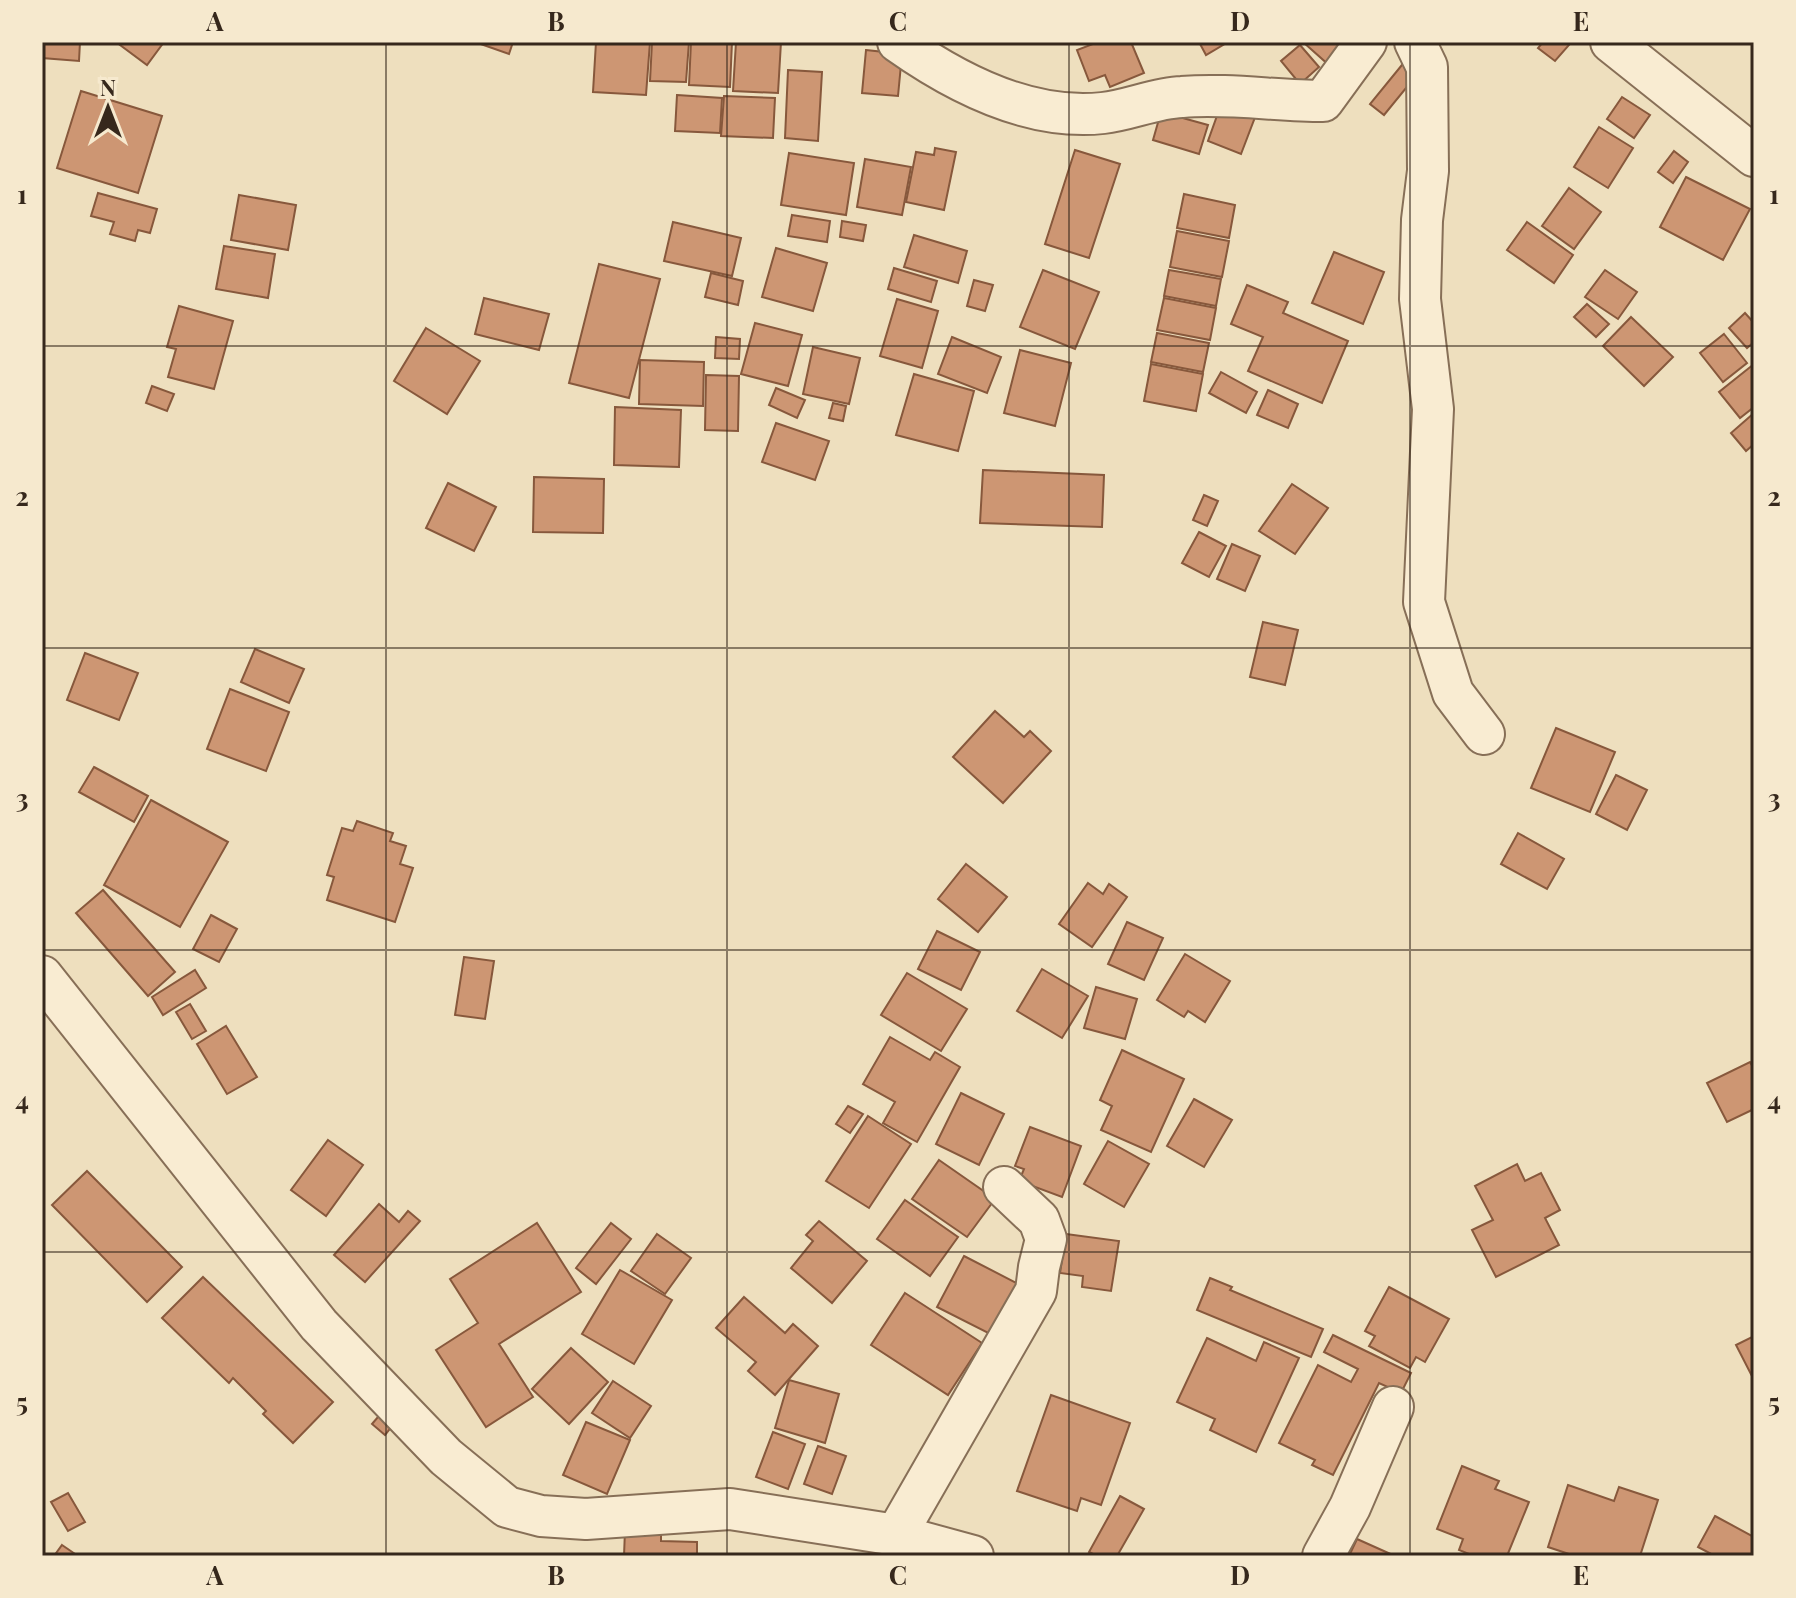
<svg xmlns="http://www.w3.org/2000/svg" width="1796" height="1598" font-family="'Playfair Display',serif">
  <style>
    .building { fill: #cd9673; stroke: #87583c; stroke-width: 2 }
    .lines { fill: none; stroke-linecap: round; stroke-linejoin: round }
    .minor-casing { stroke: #876f57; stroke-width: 44 }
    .minor { stroke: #f9ecd2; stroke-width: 40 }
    .grid { fill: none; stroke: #36281c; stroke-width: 2; stroke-opacity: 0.55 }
    .neatline { fill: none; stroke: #36281c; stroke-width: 3 }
    .grid-label { font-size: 26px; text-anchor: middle; font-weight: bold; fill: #36281c }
  </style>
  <rect width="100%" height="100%" fill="#eedfbe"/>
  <!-- building -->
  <g class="building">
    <polygon points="42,42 80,42 79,61 42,58"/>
    <polygon points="116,42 164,42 147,65"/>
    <polygon points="475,42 513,42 509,54"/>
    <polygon points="596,42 650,42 646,95 593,92"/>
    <polygon points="652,42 689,42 686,82 650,81"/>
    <polygon points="691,42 732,42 730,87 689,85"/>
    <polygon points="736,42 781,42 778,93 733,91"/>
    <polygon points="1098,42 1131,42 1144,73 1110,87 1105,75 1089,81 1077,50"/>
    <polygon points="1199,42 1228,42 1206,55"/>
    <polygon points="1303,42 1338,42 1346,49 1330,66"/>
    <polygon points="1543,42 1565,42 1569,45 1555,61 1538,48"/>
    <polygon points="1300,45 1319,67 1300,84 1281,61"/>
    <polygon points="866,50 902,54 898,96 862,93"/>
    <polygon points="1406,60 1420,71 1384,115 1370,104"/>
    <polygon points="788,70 822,72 818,141 785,138"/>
    <polygon points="81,91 162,116 138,193 57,168"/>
    <polygon points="677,95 722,98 720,133 675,131"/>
    <polygon points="724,96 775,98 773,138 721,136"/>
    <polygon points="1622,97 1650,115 1634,138 1607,119"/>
    <polygon points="1223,99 1257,112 1241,154 1208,141"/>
    <polygon points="1161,112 1208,125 1199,154 1153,140"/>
    <polygon points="1599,127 1633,148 1608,188 1574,167"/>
    <polygon points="935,148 956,152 944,210 906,202 916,152 934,155"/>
    <polygon points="1075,150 1120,164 1089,258 1045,244"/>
    <polygon points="1674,151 1688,162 1673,183 1658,172"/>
    <polygon points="789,153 854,163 846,215 781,205"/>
    <polygon points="865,159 911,167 902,215 857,207"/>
    <polygon points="1686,177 1750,209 1723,260 1660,227"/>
    <polygon points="1569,188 1601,212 1574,249 1542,226"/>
    <polygon points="98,193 157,209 150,233 138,230 135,241 110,234 114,222 91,216"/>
    <polygon points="1184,194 1235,205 1229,238 1177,228"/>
    <polygon points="239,195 296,205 288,250 231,240"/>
    <polygon points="792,215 830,221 827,242 788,236"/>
    <polygon points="842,221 866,225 863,241 840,237"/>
    <polygon points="673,222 741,238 732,276 664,261"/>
    <polygon points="1527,222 1573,255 1554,283 1507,250"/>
    <polygon points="1177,231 1229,241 1222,277 1170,267"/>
    <polygon points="914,235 967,251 958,283 904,267"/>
    <polygon points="224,246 275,254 268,298 216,289"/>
    <polygon points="776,248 827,263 813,311 762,297"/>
    <polygon points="1334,252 1384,272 1363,324 1312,303"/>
    <polygon points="599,264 660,279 629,398 569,383"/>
    <polygon points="894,268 937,281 931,302 888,289"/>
    <polygon points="1043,270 1099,292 1075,349 1020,327"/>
    <polygon points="1169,270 1221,279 1216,306 1164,296"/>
    <polygon points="1605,270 1637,292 1618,319 1585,297"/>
    <polygon points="711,273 743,281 738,305 705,297"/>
    <polygon points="974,280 993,285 985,311 967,306"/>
    <polygon points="1247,285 1288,302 1283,313 1348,341 1322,403 1248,371 1263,337 1231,324"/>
    <polygon points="484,298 549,314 539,350 475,334"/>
    <polygon points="1164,298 1216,308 1210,340 1157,330"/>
    <polygon points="897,299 938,311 922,368 880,356"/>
    <polygon points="1587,304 1609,324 1596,337 1574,317"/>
    <polygon points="179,306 233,321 214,389 168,377 176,349 167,347"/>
    <polygon points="1745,313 1754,323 1754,342 1747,348 1729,328"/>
    <polygon points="1631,317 1673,357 1644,386 1603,346"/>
    <polygon points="755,323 802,335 788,386 741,374"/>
    <polygon points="426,328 480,361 447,414 394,381"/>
    <polygon points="1157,333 1209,343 1203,372 1151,362"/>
    <polygon points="1724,334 1747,363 1723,382 1700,353"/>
    <polygon points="716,337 740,339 739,359 715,358"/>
    <polygon points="952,337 1001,357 987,393 938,374"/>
    <polygon points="813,347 860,358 849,404 803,394"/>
    <polygon points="1020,350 1071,363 1055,426 1004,413"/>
    <polygon points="640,360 704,362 703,406 639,404"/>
    <polygon points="1151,364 1203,374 1196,411 1144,401"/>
    <polygon points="1754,364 1754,407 1740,418 1719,392"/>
    <polygon points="1221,372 1257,392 1246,413 1209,393"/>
    <polygon points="914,374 974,391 958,451 896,435"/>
    <polygon points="706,375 739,376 738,431 705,430"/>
    <polygon points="152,386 174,394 167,411 146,403"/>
    <polygon points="776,388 805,400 797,418 769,405"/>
    <polygon points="1268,390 1298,404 1288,428 1257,415"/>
    <polygon points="833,403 846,406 843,421 829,418"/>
    <polygon points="615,407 681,410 679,467 614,465"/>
    <polygon points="1754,413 1754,444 1746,451 1731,433"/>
    <polygon points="776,423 829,441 815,480 762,462"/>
    <polygon points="983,470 1104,475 1102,527 980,523"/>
    <polygon points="534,477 604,479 603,533 533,532"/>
    <polygon points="448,483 496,507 474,551 426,528"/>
    <polygon points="1292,484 1328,508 1295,554 1259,531"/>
    <polygon points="1204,495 1218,501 1207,526 1193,520"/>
    <polygon points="1199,532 1226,546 1209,577 1182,563"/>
    <polygon points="1232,544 1260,556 1245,591 1217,579"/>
    <polygon points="1263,622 1298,630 1285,685 1250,677"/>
    <polygon points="255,649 304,669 289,703 241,682"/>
    <polygon points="85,653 138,673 119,720 67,700"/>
    <polygon points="230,689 289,712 266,771 207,749"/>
    <polygon points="995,711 1024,737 1030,731 1051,751 1003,803 953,757"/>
    <polygon points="1556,728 1615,752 1590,812 1531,788"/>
    <polygon points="94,767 148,796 134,822 79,792"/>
    <polygon points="1616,775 1647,790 1627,830 1596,814"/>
    <polygon points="151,800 228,842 180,927 104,885"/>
    <polygon points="357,821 393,833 390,841 406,846 400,864 413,868 395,922 327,900 334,877 327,875 342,828 353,831"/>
    <polygon points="1518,833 1564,859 1547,889 1501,864"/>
    <polygon points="966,864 1007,897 978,932 938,899"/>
    <polygon points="1088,883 1103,894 1109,884 1127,897 1092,947 1059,924"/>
    <polygon points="103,890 175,972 148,996 76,913"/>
    <polygon points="211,915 237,929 219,962 193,949"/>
    <polygon points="1127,922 1163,938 1144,980 1108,964"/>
    <polygon points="937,931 980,952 961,990 918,969"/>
    <polygon points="1185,954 1230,981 1205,1022 1188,1011 1184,1017 1157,1000"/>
    <polygon points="464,957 494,961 485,1019 455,1015"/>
    <polygon points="1042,969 1088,996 1062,1038 1017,1011"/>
    <polygon points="195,970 206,988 163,1015 152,997"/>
    <polygon points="907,973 967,1009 941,1051 881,1015"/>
    <polygon points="1096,987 1137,999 1125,1039 1084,1028"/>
    <polygon points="190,1004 206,1031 192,1039 176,1012"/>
    <polygon points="226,1026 257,1077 227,1094 197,1044"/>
    <polygon points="890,1037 930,1060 935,1052 960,1067 917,1142 883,1123 895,1102 863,1084"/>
    <polygon points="1122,1050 1184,1079 1151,1152 1101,1130 1112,1106 1100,1100"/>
    <polygon points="1750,1062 1754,1069 1754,1109 1727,1122 1707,1083"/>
    <polygon points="961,1093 1004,1114 979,1165 936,1144"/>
    <polygon points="1194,1099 1232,1120 1204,1167 1167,1146"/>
    <polygon points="848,1106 863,1114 850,1133 836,1124"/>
    <polygon points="868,1116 911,1144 869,1208 826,1181"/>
    <polygon points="1030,1127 1081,1146 1062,1197 1019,1181 1024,1169 1015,1166"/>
    <polygon points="328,1140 363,1165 326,1216 291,1190"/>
    <polygon points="1108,1141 1149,1164 1124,1207 1084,1184"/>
    <polygon points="939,1160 995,1199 967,1237 912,1199"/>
    <polygon points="1517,1164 1525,1181 1541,1173 1560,1210 1545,1218 1559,1245 1496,1277 1472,1230 1493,1220 1475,1186"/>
    <polygon points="87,1171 182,1267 147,1302 52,1205"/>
    <polygon points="905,1200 958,1237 930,1276 877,1239"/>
    <polygon points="379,1204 399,1222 408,1211 420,1221 365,1282 334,1255"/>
    <polygon points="819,1221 867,1261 832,1303 791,1268 813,1241 806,1235"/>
    <polygon points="537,1223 581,1292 499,1344 533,1397 486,1427 436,1350 478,1323 450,1279"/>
    <polygon points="611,1223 631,1239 596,1284 576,1268"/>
    <polygon points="657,1234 691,1258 665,1294 631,1271"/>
    <polygon points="1066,1234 1119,1241 1111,1291 1082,1287 1083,1276 1060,1273"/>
    <polygon points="964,1256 1030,1290 1004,1341 937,1307"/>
    <polygon points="620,1270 672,1300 634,1364 582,1334"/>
    <polygon points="203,1277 333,1402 293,1443 263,1414 266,1411 233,1378 229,1383 162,1318"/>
    <polygon points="1210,1278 1232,1287 1230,1290 1323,1329 1311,1357 1197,1310"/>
    <polygon points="1389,1287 1449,1319 1425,1362 1416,1357 1410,1368 1369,1346 1375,1336 1365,1331"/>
    <polygon points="905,1293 982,1343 948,1395 871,1345"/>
    <polygon points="744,1297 785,1333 793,1324 818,1346 775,1395 748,1371 756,1362 716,1328"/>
    <polygon points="1333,1335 1411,1373 1401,1393 1379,1383 1333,1475 1312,1465 1315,1460 1279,1443 1318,1365 1351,1382 1358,1369 1324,1352"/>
    <polygon points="1754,1336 1754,1380 1736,1345"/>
    <polygon points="1207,1338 1256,1361 1264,1342 1299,1358 1256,1452 1210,1430 1215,1419 1177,1402"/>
    <polygon points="571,1348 608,1382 569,1424 532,1389"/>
    <polygon points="789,1380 839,1394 825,1443 775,1428"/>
    <polygon points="613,1381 651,1406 630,1438 592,1413"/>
    <polygon points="1051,1395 1130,1423 1101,1505 1081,1498 1077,1511 1017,1491"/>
    <polygon points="383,1411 396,1421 385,1435 372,1424"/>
    <polygon points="586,1422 630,1440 607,1494 563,1475"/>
    <polygon points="773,1432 805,1444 788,1489 756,1477"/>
    <polygon points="818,1446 846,1456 832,1494 804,1484"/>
    <polygon points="1462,1466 1499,1481 1495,1489 1529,1502 1507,1556 1474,1556 1459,1550 1463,1539 1437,1529"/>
    <polygon points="1568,1485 1614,1501 1619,1487 1658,1500 1640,1556 1575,1556 1548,1547"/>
    <polygon points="68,1493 85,1522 68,1531 51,1502"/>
    <polygon points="1120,1496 1144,1509 1117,1556 1097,1556 1089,1552"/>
    <polygon points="1715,1516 1754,1537 1754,1556 1715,1556 1698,1547"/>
    <polygon points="625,1530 661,1531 661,1541 697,1542 697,1556 624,1556"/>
    <polygon points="1357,1539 1395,1556 1349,1556"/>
    <polygon points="62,1545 78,1556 54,1556"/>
  </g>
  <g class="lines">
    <defs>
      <g id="minor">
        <path d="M898 42C956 83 1030 121 1103 113 1130 110 1155 98 1182 97 1229 93 1276 101 1323 101L1366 42"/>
        <polyline points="1415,42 1427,67 1428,171 1422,220 1420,299 1433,409 1424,602 1453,693 1484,734"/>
        <polyline points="1611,42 1754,156"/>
        <polyline points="42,976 319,1325 446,1457 507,1507 541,1516 586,1519 730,1509 896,1535 973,1556"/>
        <polyline points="896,1535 1036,1291 1039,1267 1046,1239 1039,1220 1004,1187"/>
        <polyline points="1323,1556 1350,1507 1393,1407"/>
      </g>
    </defs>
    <!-- minor casing -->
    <use href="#minor" class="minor-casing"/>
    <!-- minor -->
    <use href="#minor" class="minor"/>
  </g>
  <!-- grid -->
  <path class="grid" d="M386 42V1556M727 42V1556M1069 42V1556M1410 42V1556M42 346H1754M42 648H1754M42 950H1754M42 1252H1754"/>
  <!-- border -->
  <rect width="1796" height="1598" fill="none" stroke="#f6e9ce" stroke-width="88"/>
  <!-- north arrow -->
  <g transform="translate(108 108)" stroke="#f6e9ce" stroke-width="6" paint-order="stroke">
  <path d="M0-6L14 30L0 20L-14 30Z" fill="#36281c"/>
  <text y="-12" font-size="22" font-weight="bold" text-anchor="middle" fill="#36281c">N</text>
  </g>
  <rect x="44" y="44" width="1708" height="1510" class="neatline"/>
  <g class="grid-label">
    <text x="215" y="31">A</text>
    <text x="556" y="31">B</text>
    <text x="898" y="31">C</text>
    <text x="1240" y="31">D</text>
    <text x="1581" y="31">E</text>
    <text x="22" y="204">1</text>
    <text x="1774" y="204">1</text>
    <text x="22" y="506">2</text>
    <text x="1774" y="506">2</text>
    <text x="22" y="808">3</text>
    <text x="1774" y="808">3</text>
    <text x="22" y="1110">4</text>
    <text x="1774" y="1110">4</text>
    <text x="22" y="1412">5</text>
    <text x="1774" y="1412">5</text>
    <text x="215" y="1585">A</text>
    <text x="556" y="1585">B</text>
    <text x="898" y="1585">C</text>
    <text x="1240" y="1585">D</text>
    <text x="1581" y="1585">E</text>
  </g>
</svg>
